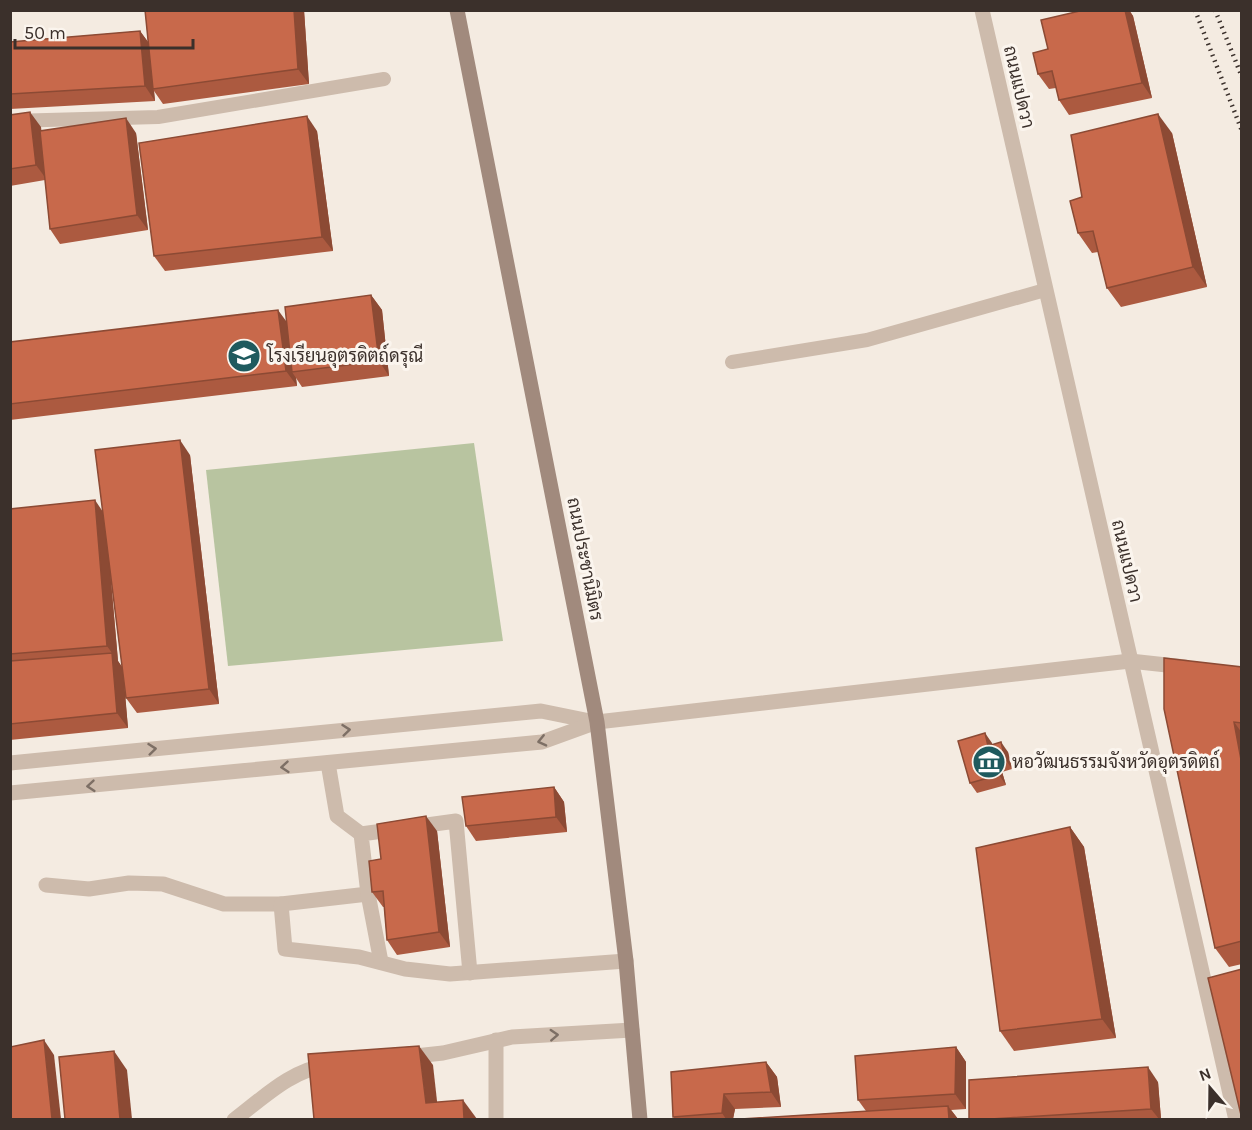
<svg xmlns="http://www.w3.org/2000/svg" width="1252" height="1130" font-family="Karla,Sarabun,sans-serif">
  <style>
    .green { fill: #b8c4a0 }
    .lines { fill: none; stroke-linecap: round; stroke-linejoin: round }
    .service { stroke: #cdbbac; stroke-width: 14 }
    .minor { stroke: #cdbbac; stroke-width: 15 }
    .tertiary { stroke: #cdbbac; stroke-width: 15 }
    .secondary { stroke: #a18a7d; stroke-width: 15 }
    .rail { stroke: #3b302b; stroke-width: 4.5; stroke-dasharray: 1.5 4.5; stroke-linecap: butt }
    .wall { fill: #ac5a40; fill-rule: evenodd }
    .shaded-wall { fill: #8c4a34 }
    .building { fill: #c8694b; stroke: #8c4a34; stroke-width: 1.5 }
    .oneway { stroke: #7d6f65 }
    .labels { text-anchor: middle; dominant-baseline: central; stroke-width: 6; stroke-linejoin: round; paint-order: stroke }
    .street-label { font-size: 18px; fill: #3b302b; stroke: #fbf5ee }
    .poi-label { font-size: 18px; fill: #3b302b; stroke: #fbf5ee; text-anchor: start }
  </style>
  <rect width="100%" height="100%" fill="#f4ebe1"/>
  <!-- green -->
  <polygon class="green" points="474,443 503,641 228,666 206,470"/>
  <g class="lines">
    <!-- service -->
    <g class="service">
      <polyline points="10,121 158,117 384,79"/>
      <polyline points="732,362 867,340 1045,290"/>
    </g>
    <!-- minor -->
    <g class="minor">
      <polyline points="10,763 541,711 595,722"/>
      <polyline points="328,763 337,816 361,834"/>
      <polyline points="10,793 542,742 597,722 1130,661 1185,667"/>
      <polyline points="46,885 89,889 129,883 163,884 224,904 281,904 368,894"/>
      <polyline points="281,904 285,949 359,957 405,969 450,974 626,961"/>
      <polyline points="381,962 368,894 361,834 456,821 470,973"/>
      <polyline points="406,1057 443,1053 512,1037 632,1030"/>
      <path d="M234 1120C263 1098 292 1069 329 1065"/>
      <polyline points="496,1120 496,1040"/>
    </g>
    <!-- tertiary -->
    <polyline class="tertiary" points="982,10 1236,1120"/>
    <!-- secondary -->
    <polyline class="secondary" points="457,10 597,722 626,961 640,1120"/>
    <!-- rail -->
    <g class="rail">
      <polyline points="1195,10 1242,131"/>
      <polyline points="1215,10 1242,77"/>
    </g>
  </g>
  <!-- wall -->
  <g class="wall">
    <polygon points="145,10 304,10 309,84 163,104 154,91 155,101 10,109 10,42 140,31 148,42"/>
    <polygon points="1084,10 1129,10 1133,16 1152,98 1069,115 1059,100 1056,88 1049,89 1038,74 1048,49"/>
    <polygon points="10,115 41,127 41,131 136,133 148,230 60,244 50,229 45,180 10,186"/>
    <polygon points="317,131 333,251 165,271 154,256"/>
    <polygon points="1172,133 1207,287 1121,307 1107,288 1098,252 1092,253 1078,233 1082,197"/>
    <polygon points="371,295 382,310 389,376 302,387 296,378 297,386 10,420 10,342 286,321"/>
    <path d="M190 455 219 704 137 713 126 698 123 675 128 728 10 740V509L103 511ZM110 568 122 668 118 661Z"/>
    <polygon points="1164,658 1242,667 1242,964 1229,967 1215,948"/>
    <polygon points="992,743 992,745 1008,752 1012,769 1002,772 1006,785 977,793 970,783"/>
    <polygon points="554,787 564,802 567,832 476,841 466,826"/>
    <polygon points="1070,827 1084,847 1116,1038 1014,1051 1000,1031"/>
    <polygon points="437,831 450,947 397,955 387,940 384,907 383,907 372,892 381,859"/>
    <polygon points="956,1047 966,1062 966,1109 951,1110 958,1119 741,1119 866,1111 858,1100"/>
    <polygon points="766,1062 777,1077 781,1107 735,1109 733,1119 675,1119 673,1117"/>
    <polygon points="1158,1082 1161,1119 969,1119"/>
  </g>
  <!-- shaded-wall -->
  <g class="shaded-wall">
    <polygon points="294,10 304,10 309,84 298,69"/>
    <polygon points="1125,10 1129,10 1133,16 1152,98 1142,83"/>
    <polygon points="140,31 151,46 153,89 154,91 155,101 145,86"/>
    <polygon points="30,112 41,127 47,180 36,165"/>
    <polygon points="1158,114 1172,133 1207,287 1193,267"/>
    <polygon points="307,116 317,131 333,251 322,237"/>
    <polygon points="126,118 136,133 148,230 137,215"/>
    <polygon points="371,295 382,310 389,376 379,361"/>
    <polygon points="278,310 289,325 292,372 296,378 297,386 286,371"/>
    <polygon points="180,440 190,455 219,704 209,689"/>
    <polygon points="95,500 105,515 118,661 123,668 128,728 117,713 112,653 107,646"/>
    <polygon points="1234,722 1242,733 1242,765"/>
    <polygon points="985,733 992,743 995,756 988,746"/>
    <polygon points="1001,742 1008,752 1012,769 1005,759"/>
    <polygon points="995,762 1002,772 1006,785 999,775"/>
    <polygon points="554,787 564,802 567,832 556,817"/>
    <polygon points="426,816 437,831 450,947 439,932"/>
    <polygon points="1070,827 1084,847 1116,1038 1102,1019"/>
    <polygon points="44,1040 54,1055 61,1119 52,1119"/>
    <polygon points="419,1046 433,1065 439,1119 426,1103"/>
    <polygon points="956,1047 966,1062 966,1109 955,1094"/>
    <polygon points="114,1051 127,1070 132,1119 120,1119"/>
    <polygon points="766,1062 777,1077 781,1107 771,1092"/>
    <polygon points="1148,1067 1158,1082 1161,1119 1159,1119 1151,1109"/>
    <polygon points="724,1094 735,1109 733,1119 726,1119 722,1113"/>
    <polygon points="463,1100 477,1119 464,1119"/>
    <polygon points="948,1106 958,1119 949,1119"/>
  </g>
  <!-- building -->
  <g class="building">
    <polygon points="145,10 294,10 298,69 153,89"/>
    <polygon points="1084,10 1125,10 1142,83 1059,100 1052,71 1038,74 1033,53 1048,49 1041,20"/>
    <polygon points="140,31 145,86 10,94 10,42"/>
    <polygon points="30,112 36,165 10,169 10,115"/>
    <polygon points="1158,114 1193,267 1107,288 1093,231 1078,233 1070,201 1082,197 1071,135"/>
    <polygon points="307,116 322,237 154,256 139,143"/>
    <polygon points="126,118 137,215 50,229 40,131"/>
    <polygon points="371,295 379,361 292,372 285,307"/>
    <polygon points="278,310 286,371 10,404 10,342"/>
    <polygon points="180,440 209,689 126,698 95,450"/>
    <polygon points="95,500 107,646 10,654 10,509"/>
    <polygon points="112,653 117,713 10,724 10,661"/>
    <polygon points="1164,658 1242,667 1242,723 1234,722 1242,765 1242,941 1215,948 1164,709"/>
    <polygon points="985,733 988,746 1001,742 1005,759 995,762 999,775 970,783 958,741"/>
    <polygon points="554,787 556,817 466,826 462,797"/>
    <polygon points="426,816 439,932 387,940 383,891 372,892 369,861 381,859 377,824"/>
    <polygon points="1070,827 1102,1019 1000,1031 976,848"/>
    <polygon points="1242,969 1242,1119 1208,978"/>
    <polygon points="44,1040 52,1119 10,1119 10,1047"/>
    <polygon points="419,1046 426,1103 463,1100 464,1119 314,1119 308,1054"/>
    <polygon points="956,1047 955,1094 858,1100 855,1056"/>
    <polygon points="114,1051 120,1119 65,1119 59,1057"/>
    <polygon points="766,1062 771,1092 724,1094 722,1113 673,1117 671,1072"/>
    <polygon points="1148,1067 1151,1109 991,1119 969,1119 969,1080"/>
    <polygon points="948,1106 949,1119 741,1119"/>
  </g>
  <!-- one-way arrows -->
  <defs><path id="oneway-chevron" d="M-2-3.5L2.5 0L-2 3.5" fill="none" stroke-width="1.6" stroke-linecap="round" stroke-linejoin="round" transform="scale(1.5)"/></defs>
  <g class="oneway">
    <use href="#oneway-chevron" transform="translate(346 730) rotate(-6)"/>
    <use href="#oneway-chevron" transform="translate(542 741) rotate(167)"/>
    <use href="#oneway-chevron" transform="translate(152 749) rotate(-6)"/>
    <use href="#oneway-chevron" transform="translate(285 767) rotate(175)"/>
    <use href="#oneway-chevron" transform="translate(91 786) rotate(175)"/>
    <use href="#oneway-chevron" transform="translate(554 1035) rotate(-3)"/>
  </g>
  <!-- icons -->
  <defs>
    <symbol id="school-disc" viewBox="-11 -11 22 22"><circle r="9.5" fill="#1f5a5e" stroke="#fbf5ee"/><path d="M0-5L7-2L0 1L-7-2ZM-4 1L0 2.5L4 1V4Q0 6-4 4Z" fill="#fff"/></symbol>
    <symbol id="museum-disc" viewBox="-11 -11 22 22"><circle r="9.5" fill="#1f5a5e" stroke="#fbf5ee"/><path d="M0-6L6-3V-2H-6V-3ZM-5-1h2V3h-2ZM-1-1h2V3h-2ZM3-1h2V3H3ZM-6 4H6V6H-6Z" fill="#fff"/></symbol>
  </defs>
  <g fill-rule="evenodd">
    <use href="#school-disc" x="225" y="337" width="38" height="38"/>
    <use href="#museum-disc" x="970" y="743" width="38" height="38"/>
  </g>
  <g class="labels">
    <!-- street labels -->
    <g class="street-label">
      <text transform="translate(1019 87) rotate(77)">ถนนแปดวา</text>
      <text transform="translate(585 559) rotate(79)">ถนนประชานิมิตร</text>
      <text transform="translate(1127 561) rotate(77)">ถนนแปดวา</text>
    </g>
    <!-- poi labels -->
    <g class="poi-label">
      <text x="267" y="356">โรงเรียนอุตรดิตถ์ดรุณี</text>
      <text x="1012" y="762">หอวัฒนธรรมจังหวัดอุตรดิตถ์</text>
    </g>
  </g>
  <!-- border -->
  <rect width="1252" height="1130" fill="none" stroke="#3b302b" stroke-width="24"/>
  <!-- north arrow -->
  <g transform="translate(1210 1088) rotate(340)" stroke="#fbf5ee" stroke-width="4.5" paint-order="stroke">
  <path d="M0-4.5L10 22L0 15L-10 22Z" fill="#3b302b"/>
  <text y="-9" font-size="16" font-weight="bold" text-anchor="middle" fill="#3b302b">N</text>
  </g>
  <!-- scale -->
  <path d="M15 39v9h178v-9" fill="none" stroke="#3b302b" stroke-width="3"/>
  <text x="24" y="39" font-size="18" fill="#3b302b" stroke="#fbf5ee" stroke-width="4.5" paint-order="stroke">50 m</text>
</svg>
